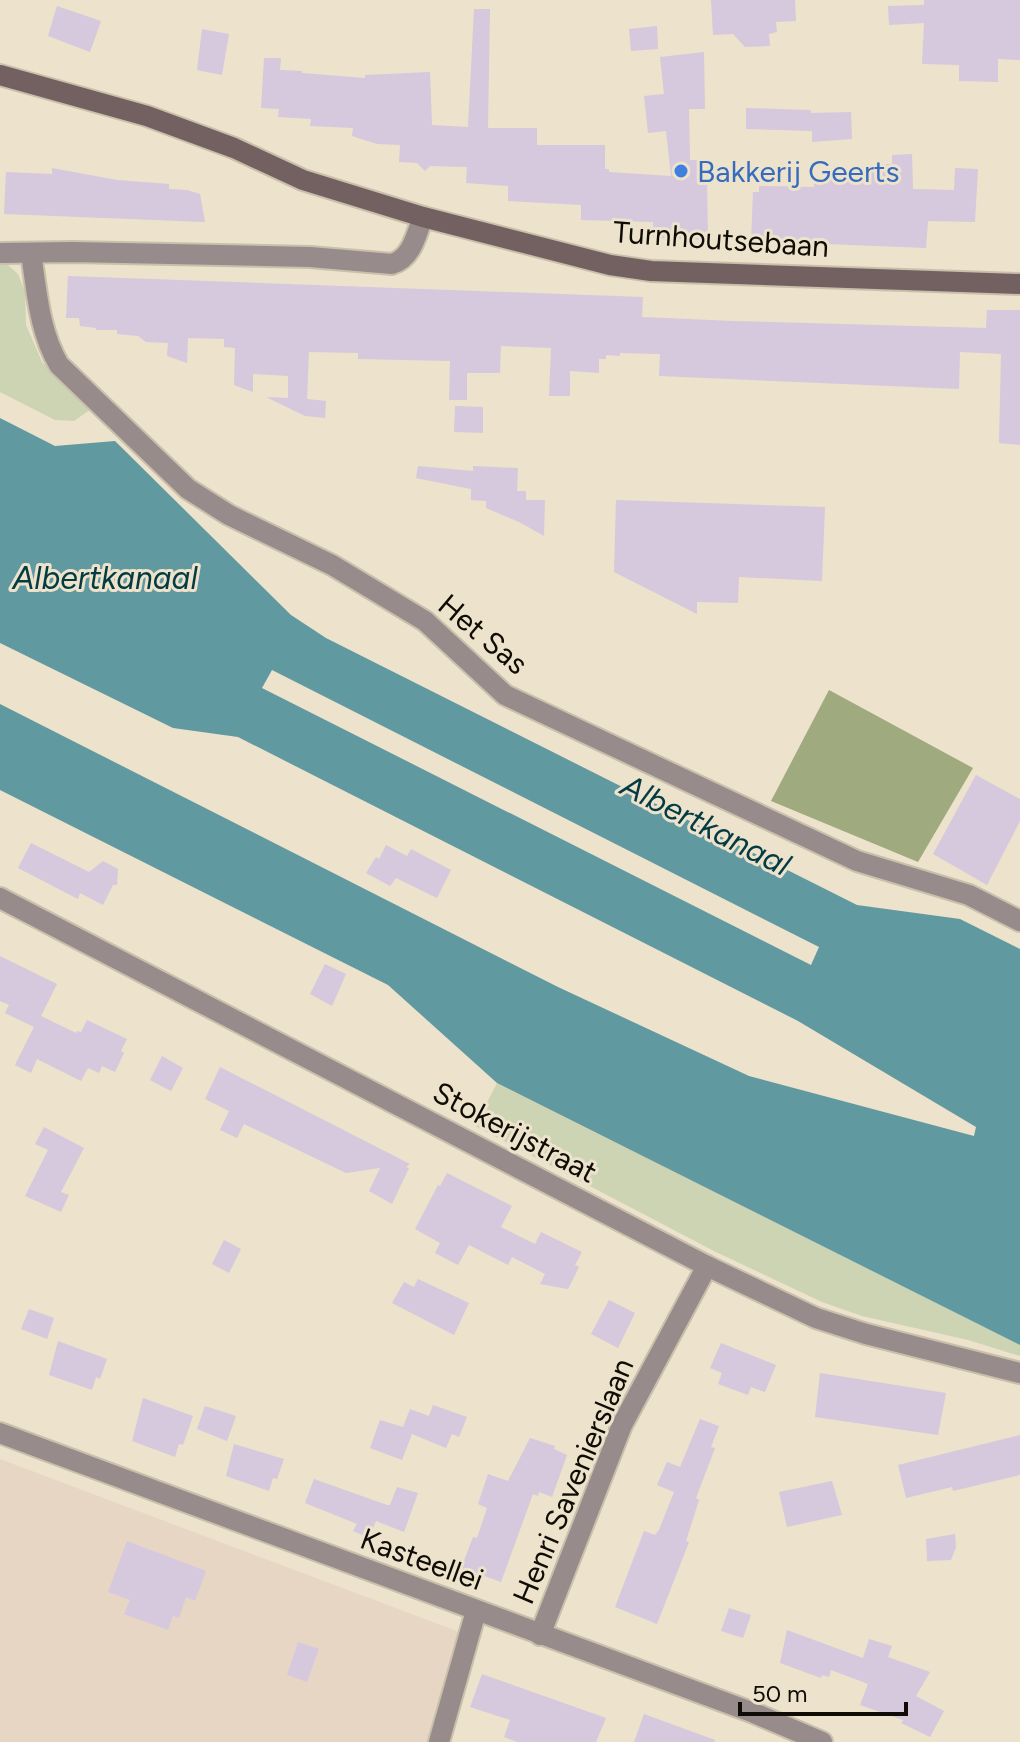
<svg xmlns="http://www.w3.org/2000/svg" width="1020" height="1742" font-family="Figtree,sans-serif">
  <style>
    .education { fill: #e8d6c5 }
    .green { fill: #ccd4b3 }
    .forest { fill: #a0aa7f }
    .water { fill: #6199a1; fill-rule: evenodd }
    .building { fill: #d6c8dd }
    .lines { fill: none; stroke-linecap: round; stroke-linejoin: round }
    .minor-casing { stroke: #c9c0ab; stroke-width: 24 }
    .tertiary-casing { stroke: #c9c0ab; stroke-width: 24 }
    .secondary-casing { stroke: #c9c0ab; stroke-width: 24 }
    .minor { stroke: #978b8c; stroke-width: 20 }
    .tertiary { stroke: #978b8c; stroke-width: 20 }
    .secondary { stroke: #736162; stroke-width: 20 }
    .shop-dot { fill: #3f7fe0; stroke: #ede2cb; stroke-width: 3 }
    .labels { text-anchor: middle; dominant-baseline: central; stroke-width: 6; stroke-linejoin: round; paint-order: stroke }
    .shop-label { font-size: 30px; fill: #366cbe; stroke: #ede2cb; text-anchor: start }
    .street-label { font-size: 30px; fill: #0f0c05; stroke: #ede2cb }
    .water-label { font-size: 32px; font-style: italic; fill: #023b42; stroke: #ede2cb }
  </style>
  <rect width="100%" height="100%" fill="#ede2cb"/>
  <!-- education -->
  <polygon class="education" points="0,1459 462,1633 432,1742 0,1742"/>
  <!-- green -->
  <g class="green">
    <polygon points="0,265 8,265 18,274 25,292 26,325 42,362 91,409 74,421 55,420 0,392"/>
    <polygon points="497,1083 1020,1345 1020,1356 968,1340 862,1316 822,1302 714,1251 475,1126"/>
  </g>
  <!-- forest -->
  <polygon class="forest" points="829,690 973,768 918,862 771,801"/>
  <!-- water -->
  <path class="water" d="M0 418 55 446 115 441 291 615 326 638 857 905 960 919 1020 949V1345L497 1083 388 985 0 790V704L558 987 749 1076 974 1136 976 1127 798 1021 238 737 173 728 0 643ZM272 670 819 947 811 965 262 688Z"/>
  <!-- building -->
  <g class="building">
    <polygon points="711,0 795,0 796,21 776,22 777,32 769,34 770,46 745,47 733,34 713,35"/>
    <polygon points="924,0 1020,0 1020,60 998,59 998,82 959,81 959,65 922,64 924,23 889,25 888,6 924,5"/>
    <polygon points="57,6 101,21 90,52 48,36"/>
    <polygon points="474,9 490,9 488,128 537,128 537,145 605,145 605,169 609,169 609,172 671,176 666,131 648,133 644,96 664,94 660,57 704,52 705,109 689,109 690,160 699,160 700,179 707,180 708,240 653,238 653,222 581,220 581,205 508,201 508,186 466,183 467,167 430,166 425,171 417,163 399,162 400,145 377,144 352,136 353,128 310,126 311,119 278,117 279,109 261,108 264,58 281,58 280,70 302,71 302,73 365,78 365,75 430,72 432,125 468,127"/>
    <polygon points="657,26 658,49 631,51 629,29"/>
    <polygon points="202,29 229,34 222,75 197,70"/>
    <polygon points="746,108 811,110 811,113 851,112 852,139 812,142 812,131 746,129"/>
    <polygon points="912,154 913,189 954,190 955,168 978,169 975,222 928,221 926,248 751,241 753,192 759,192 759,186 814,187 814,179 853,177 854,184 879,164 892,164 892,155"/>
    <polygon points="52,168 117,180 169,184 169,189 187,190 200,194 205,222 4,214 6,172 52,174"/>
    <polygon points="68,276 643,297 642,317 733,321 986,328 987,310 1020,310 1020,445 999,443 1001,354 960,352 959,389 659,376 660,354 620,353 620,356 606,355 606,359 599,359 599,373 570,371 570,396 549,396 551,348 501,346 500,373 467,373 467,400 449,400 450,361 358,359 358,353 309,352 307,399 326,401 325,418 305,416 266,397 288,398 288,376 253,374 253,392 234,385 235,348 224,347 224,339 188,338 187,363 167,356 168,343 146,342 138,336 117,334 117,330 96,330 96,328 80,326 79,318 66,318"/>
    <polygon points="455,406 483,407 483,433 454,432"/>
    <polygon points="418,466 473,471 473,466 518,468 517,491 526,491 526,500 545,500 544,536 519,522 486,508 486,501 471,500 471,489 416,478"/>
    <polygon points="616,500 825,507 822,581 739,577 738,603 697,602 697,614 614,572"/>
    <polygon points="976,775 1020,799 1020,821 987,885 933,854"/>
    <polygon points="31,843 89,872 103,861 118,869 117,885 113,885 103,905 80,893 78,899 18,868"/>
    <polygon points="386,845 407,856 411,849 451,870 437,898 396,878 390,886 366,873 376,857 379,859"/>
    <polygon points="0,956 57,984 41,1016 76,1033 77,1031 81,1032 87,1020 127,1039 121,1051 124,1053 115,1072 102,1066 99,1073 88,1068 81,1081 37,1059 31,1073 15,1065 34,1027 5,1013 9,1005 0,1001"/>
    <polygon points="325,964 346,974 332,1006 310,994"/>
    <polygon points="162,1056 183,1068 171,1091 150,1080"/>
    <polygon points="220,1067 410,1164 406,1167 409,1168 392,1204 369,1191 380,1168 346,1173 244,1124 237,1138 220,1130 229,1111 205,1099"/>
    <polygon points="44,1127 84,1148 61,1192 69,1195 61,1212 25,1196 48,1150 35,1144"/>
    <polygon points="447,1173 512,1206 501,1227 535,1244 541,1232 582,1252 575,1265 579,1267 568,1289 540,1284 545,1274 512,1257 508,1265 469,1245 458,1265 435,1253 440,1243 415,1229 438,1185 440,1186"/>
    <polygon points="224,1240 241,1249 229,1273 212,1264"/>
    <polygon points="418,1279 469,1303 454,1335 392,1303 404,1282 414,1287"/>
    <polygon points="609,1300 635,1313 618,1348 591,1334"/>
    <polygon points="29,1309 54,1318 47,1339 21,1329"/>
    <polygon points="58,1341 107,1359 100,1379 96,1377 92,1390 49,1375"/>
    <polygon points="721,1343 776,1365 765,1392 751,1387 748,1395 718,1384 722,1373 710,1368"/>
    <polygon points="820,1373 946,1393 938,1435 815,1417"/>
    <polygon points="143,1398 193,1416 183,1445 179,1444 175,1457 132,1441"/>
    <polygon points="433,1405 467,1417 459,1437 452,1434 446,1448 412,1434 402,1460 370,1448 380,1420 403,1427 410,1409 429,1416"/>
    <polygon points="205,1406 236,1416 227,1441 197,1429"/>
    <polygon points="700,1419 719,1426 711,1447 715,1448 696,1498 699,1500 686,1541 689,1542 657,1624 615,1607 644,1531 655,1535 659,1530 674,1492 657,1485 667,1462 680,1467"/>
    <polygon points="1020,1435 1020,1475 953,1491 952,1487 906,1498 898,1465"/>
    <polygon points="530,1438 555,1446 554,1449 567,1455 552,1497 539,1492 538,1496 533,1494 501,1582 479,1574 476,1580 459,1574 473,1537 477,1538 487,1508 478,1504 488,1474 508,1481"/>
    <polygon points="234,1444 284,1459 277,1479 273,1478 269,1491 226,1476"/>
    <polygon points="314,1479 387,1505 390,1505 397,1487 418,1493 404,1532 376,1521 369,1538 353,1531 357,1524 305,1503"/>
    <polygon points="832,1481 842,1515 787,1527 779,1492"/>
    <polygon points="955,1534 956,1547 951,1560 927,1561 926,1539"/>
    <polygon points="127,1541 206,1571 195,1601 186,1597 179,1618 173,1616 168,1630 124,1614 130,1600 108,1592"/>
    <polygon points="729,1608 751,1615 743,1638 721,1631"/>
    <polygon points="787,1630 863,1658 869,1639 892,1646 888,1657 930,1672 916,1696 944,1711 930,1737 901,1723 903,1720 860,1705 868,1684 831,1670 829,1677 822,1675 821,1678 780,1663"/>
    <polygon points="298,1642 319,1649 307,1682 287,1675"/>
    <polygon points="482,1674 606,1718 596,1742 517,1742 504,1737 510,1720 470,1707"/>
    <polygon points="644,1714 715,1740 715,1742 634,1742"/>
  </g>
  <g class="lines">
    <defs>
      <g id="minor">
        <path d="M0 253 72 252 310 257 392 264C412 258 416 235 423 217"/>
        <path d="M31 254C37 292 39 331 59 365L188 489 229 515 332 565 425 621 505 695 857 861 969 895 1020 921"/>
        <polyline points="0,1433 754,1713 822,1742"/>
        <polyline points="540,1635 622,1425 707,1266"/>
        <polyline points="439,1742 476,1611"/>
      </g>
      <polyline id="tertiary" points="0,898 707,1266 816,1318 866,1334 1020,1373"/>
      <polyline id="secondary" points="0,75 147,116 234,148 303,180 423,217 610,265 651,271 1020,284"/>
    </defs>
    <!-- minor casing -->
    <use href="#minor" class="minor-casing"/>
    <!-- tertiary casing -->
    <use href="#tertiary" class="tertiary-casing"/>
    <!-- secondary casing -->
    <use href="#secondary" class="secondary-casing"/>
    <!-- minor -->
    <use href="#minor" class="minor"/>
    <!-- tertiary -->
    <use href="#tertiary" class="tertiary"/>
    <!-- secondary -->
    <use href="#secondary" class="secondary"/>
  </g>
  <!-- markers -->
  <circle class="shop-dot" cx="681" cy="171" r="8"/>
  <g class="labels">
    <!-- shop labels -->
    <g class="shop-label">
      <text x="697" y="171">Bakkerij Geerts</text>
    </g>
    <!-- street labels -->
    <g class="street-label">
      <text transform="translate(721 239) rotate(4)">Turnhoutsebaan</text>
      <text transform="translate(483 634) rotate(40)">Het Sas</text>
      <text transform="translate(515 1132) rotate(28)">Stokerijstraat</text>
      <text transform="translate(573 1481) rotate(-67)">Henri Savenierslaan</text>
      <text transform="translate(422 1559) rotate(20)">Kasteellei</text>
    </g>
    <!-- water labels -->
    <g class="water-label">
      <text x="105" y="578">Albertkanaal</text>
      <text transform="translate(706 825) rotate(27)">Albertkanaal</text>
    </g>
  </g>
  <!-- scale -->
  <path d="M740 1702v12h166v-12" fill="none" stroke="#0f0c05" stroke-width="4"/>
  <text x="752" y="1702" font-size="24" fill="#0f0c05" stroke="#ede2cb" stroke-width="6" paint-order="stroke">50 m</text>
</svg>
